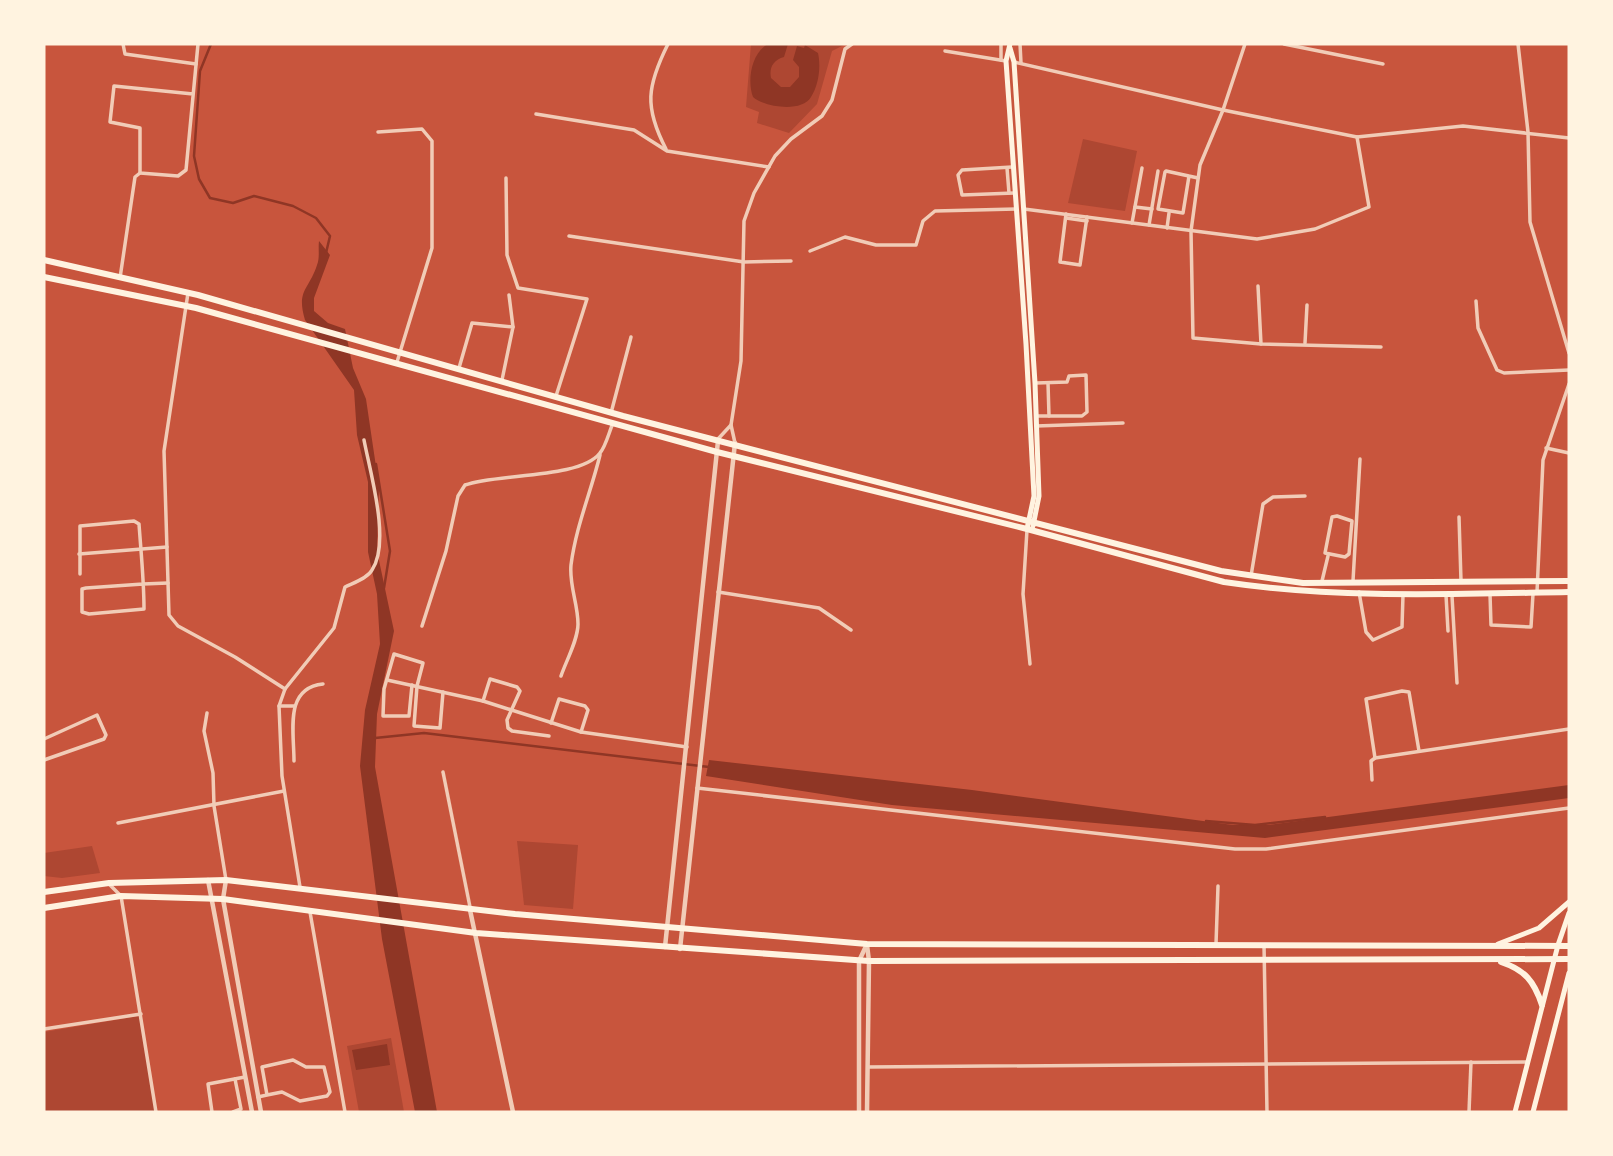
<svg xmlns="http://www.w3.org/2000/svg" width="1613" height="1156" font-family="Merriweather,serif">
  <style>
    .green { fill: #ae4732 }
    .water { fill: #8f3625 }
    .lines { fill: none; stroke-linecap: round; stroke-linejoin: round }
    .stream { stroke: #8f3625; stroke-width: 2.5 }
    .minor { stroke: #f1ccb7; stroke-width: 3.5 }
    .tertiary { stroke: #f1ccb7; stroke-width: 4.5 }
    .secondary { stroke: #fff3e0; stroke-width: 5 }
    .primary { stroke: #fff3e0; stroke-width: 6 }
  </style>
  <rect width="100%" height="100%" fill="#c8553d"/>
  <!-- green -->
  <g class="green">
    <polygon points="751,44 846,44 832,51 817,104 789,133 757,123 759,112 746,107"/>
    <polygon points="1083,139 1137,151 1125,211 1068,203"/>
    <polygon points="517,841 578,845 573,909 524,905"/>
    <polygon points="92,846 100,873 62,878 44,876 44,853"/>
    <polygon points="139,1016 156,1112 44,1112 44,1032"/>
    <polygon points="391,1038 404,1112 359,1112 347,1046"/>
  </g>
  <!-- water -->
  <g class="water">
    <path d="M768 44H788L784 57C773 60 769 68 771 78L781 87H790L799 77V67L793 60 797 46 804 48 805 45 818 53C821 66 819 85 811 97 802 113 764 107 753 97 747 81 751 53 768 44Z"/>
    <path d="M319 241 330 255 314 298V311L328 323 345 329 353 368 366 399 379 487 377 551 394 631 377 714 375 767 437 1112H415L382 939 360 766 365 710 380 644 377 594 368 552V482L357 435 354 390 305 320C296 290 309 290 317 265 320 258 318 249 319 241Z"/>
    <polygon points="709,760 972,790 1233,825 1268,825 1569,785 1569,798 1265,838 892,805 706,776"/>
    <polygon points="387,1044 390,1065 356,1070 352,1050"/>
  </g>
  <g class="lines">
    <!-- stream -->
    <g class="stream">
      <polyline points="211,44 200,71 194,156 199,179 210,198 233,203 254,196 293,206 316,218 330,236 326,253"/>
      <polyline points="376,464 390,551 384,588"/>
      <polyline points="375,738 424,733 709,767"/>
      <polyline points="1206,821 1255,825 1325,817"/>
    </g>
    <!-- minor -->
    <g class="minor">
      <polyline points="123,44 125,54 196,64"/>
      <polyline points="1020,44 1021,63"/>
      <polyline points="1245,44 1223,110 1200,165 1191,231 1193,338 1261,344 1381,347"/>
      <polyline points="1284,44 1383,64"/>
      <polyline points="1518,44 1528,132 1530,222 1569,353"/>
      <polyline points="945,51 1006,61"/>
      <polyline points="1001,60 1001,44"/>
      <polyline points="1014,62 1223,110 1357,137 1463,126 1569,138"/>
      <polyline points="193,94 114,86 110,122 140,128 140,173 178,176 186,170 198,44"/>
      <polyline points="536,114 634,130 667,151 769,167"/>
      <polyline points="378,132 422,129 432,141 432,248 397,362"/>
      <path d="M666 149C644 107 647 86 668 44"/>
      <polyline points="1012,167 962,170 958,175 962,195 1014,193"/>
      <polyline points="1007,168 1009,193"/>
      <polyline points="1189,176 1183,213 1158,209 1165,172 1166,171 1198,178"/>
      <polyline points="506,178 507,255 518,288 587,299 556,396"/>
      <polyline points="1135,207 1152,209"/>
      <polyline points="1024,209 1257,239 1315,229 1369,207 1357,137"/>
      <polyline points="1066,214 1060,262 1080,265 1087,217"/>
      <polyline points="1066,218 1087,221"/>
      <polyline points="1132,223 1142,168"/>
      <polyline points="1149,225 1158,171"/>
      <polyline points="1167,228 1169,213"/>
      <polyline points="569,236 744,262 791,261"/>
      <polyline points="810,251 845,237 876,245 916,245 923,221 935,211 1016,209"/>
      <polyline points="120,278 135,177 140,173"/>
      <polyline points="1258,286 1261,344"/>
      <polyline points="188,293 164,451 169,615 178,626 235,657 285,689"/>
      <polyline points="509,295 513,327"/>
      <polyline points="1476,301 1478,328 1497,370 1504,373 1569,370"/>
      <polyline points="1305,343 1307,305"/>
      <polyline points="459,368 472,323 513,327 502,380"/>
      <polyline points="1048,383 1049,416"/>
      <polyline points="611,413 631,337"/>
      <polyline points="1036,416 1082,416 1087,412 1086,375 1069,376 1067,382 1036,383"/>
      <polyline points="731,425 735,443"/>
      <polyline points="1036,426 1123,423"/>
      <polyline points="718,439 731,425 741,361 744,221 754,193 775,156 791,139 822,116 832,100 845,49 852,44"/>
      <polyline points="1546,448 1569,453"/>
      <polygon points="1337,516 1352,521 1349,554 1345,557 1325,553 1332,517"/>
      <polyline points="1459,517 1461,581"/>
      <polyline points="1027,530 1023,594 1030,664"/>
      <polyline points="79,554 167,547"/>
      <path d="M80 574V526L134 521 139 524C141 552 144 581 144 609L89 614 82 612V589L86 588 143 584 168 583"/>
      <polyline points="1251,576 1263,504 1273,497 1305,496"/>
      <polyline points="1322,581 1328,556"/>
      <polyline points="1353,581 1360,459"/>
      <polyline points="718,592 819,608 851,630"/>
      <polyline points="1359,592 1366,632 1373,640 1402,627 1403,595"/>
      <polyline points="1537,592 1543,460 1569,384"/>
      <polyline points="1490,594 1491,625 1531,627 1533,594"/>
      <polyline points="1446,595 1448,631"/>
      <polyline points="1452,596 1457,683"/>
      <path d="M422 626 446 551 458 496 465 485C498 473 580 479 600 453 606 446 609 432 613 423"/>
      <path d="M561 676C566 661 578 640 578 624 578 604 569 585 571 565 576 526 591 492 600 455"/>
      <polyline points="387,680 483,701 581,732 687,747"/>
      <polyline points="412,685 409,716 383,716 384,689 394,654 423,663 417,686 414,726 440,728 443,692"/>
      <polyline points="483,701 490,679 517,687 520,691 507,720 508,728 512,731 549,736"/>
      <polyline points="279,706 294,706"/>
      <polyline points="207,713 204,731 213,773 214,806 226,880"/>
      <polyline points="551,723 559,699 585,706 588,710 581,732"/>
      <polyline points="44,739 97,715 106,735 104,739 44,760"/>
      <polyline points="1375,758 1366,699 1402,691 1409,692 1419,751"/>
      <path d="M294 761C294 731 284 688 323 684"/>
      <polyline points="443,772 470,907"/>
      <polyline points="1372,780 1371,761 1375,758 1569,729"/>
      <polyline points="697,788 1235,849 1266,849 1569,808"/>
      <polyline points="118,823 284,791"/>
      <polyline points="109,884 121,896 156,1112"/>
      <path d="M300 887 282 776 279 706 285 689 334 628 345 587C353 583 368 578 372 570 391 542 370 472 364 440"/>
      <polyline points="310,912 345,1112"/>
      <polyline points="1216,944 1218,886"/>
      <polyline points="1264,945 1267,1112"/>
      <polyline points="44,1029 141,1014"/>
      <polyline points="868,1067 1527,1062"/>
      <polyline points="258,1097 267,1095 282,1092 300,1101 327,1096 330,1092 324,1067 306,1067 293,1060 262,1067 267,1095"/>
      <polyline points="212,1112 208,1084 245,1077"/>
      <polyline points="233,1112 241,1109 235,1079"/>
      <polyline points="1469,1112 1471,1062"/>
    </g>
    <!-- tertiary -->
    <g class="tertiary">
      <polyline points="208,880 252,1112"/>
      <polyline points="226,880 223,899 261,1112"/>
      <polyline points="470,910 513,1112"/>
      <polyline points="867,945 869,961 867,1112"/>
      <polyline points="665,947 718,441"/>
      <polyline points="680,949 735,443"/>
      <polyline points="859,1112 859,961 867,944"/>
    </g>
    <!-- secondary -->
    <g class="secondary">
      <polyline points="1010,44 1006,61 1026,344 1034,496 1027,529"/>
      <polyline points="1010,48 1014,62 1035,383 1039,496 1033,526"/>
      <polyline points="1498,944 1539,928 1569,902"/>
      <polyline points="1515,1112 1558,945 1569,913"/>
      <polyline points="1533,1112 1569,973"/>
    </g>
    <!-- primary -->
    <g class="primary">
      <polyline points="44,260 198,295 623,416 1221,571 1303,583 1569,581"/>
      <path d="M44 277 196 308 717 452 1027 529 1224 582C1337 599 1455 594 1569 592"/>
      <polyline points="44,892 109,883 226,880 515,914 867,944 1569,946"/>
      <polyline points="44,908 121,896 223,899 476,933 869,961 1569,959"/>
      <path d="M1501 962C1525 970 1534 981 1542 1005"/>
    </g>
  </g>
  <!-- border -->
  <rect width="1613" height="1156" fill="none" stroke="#fff3e0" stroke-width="91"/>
</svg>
